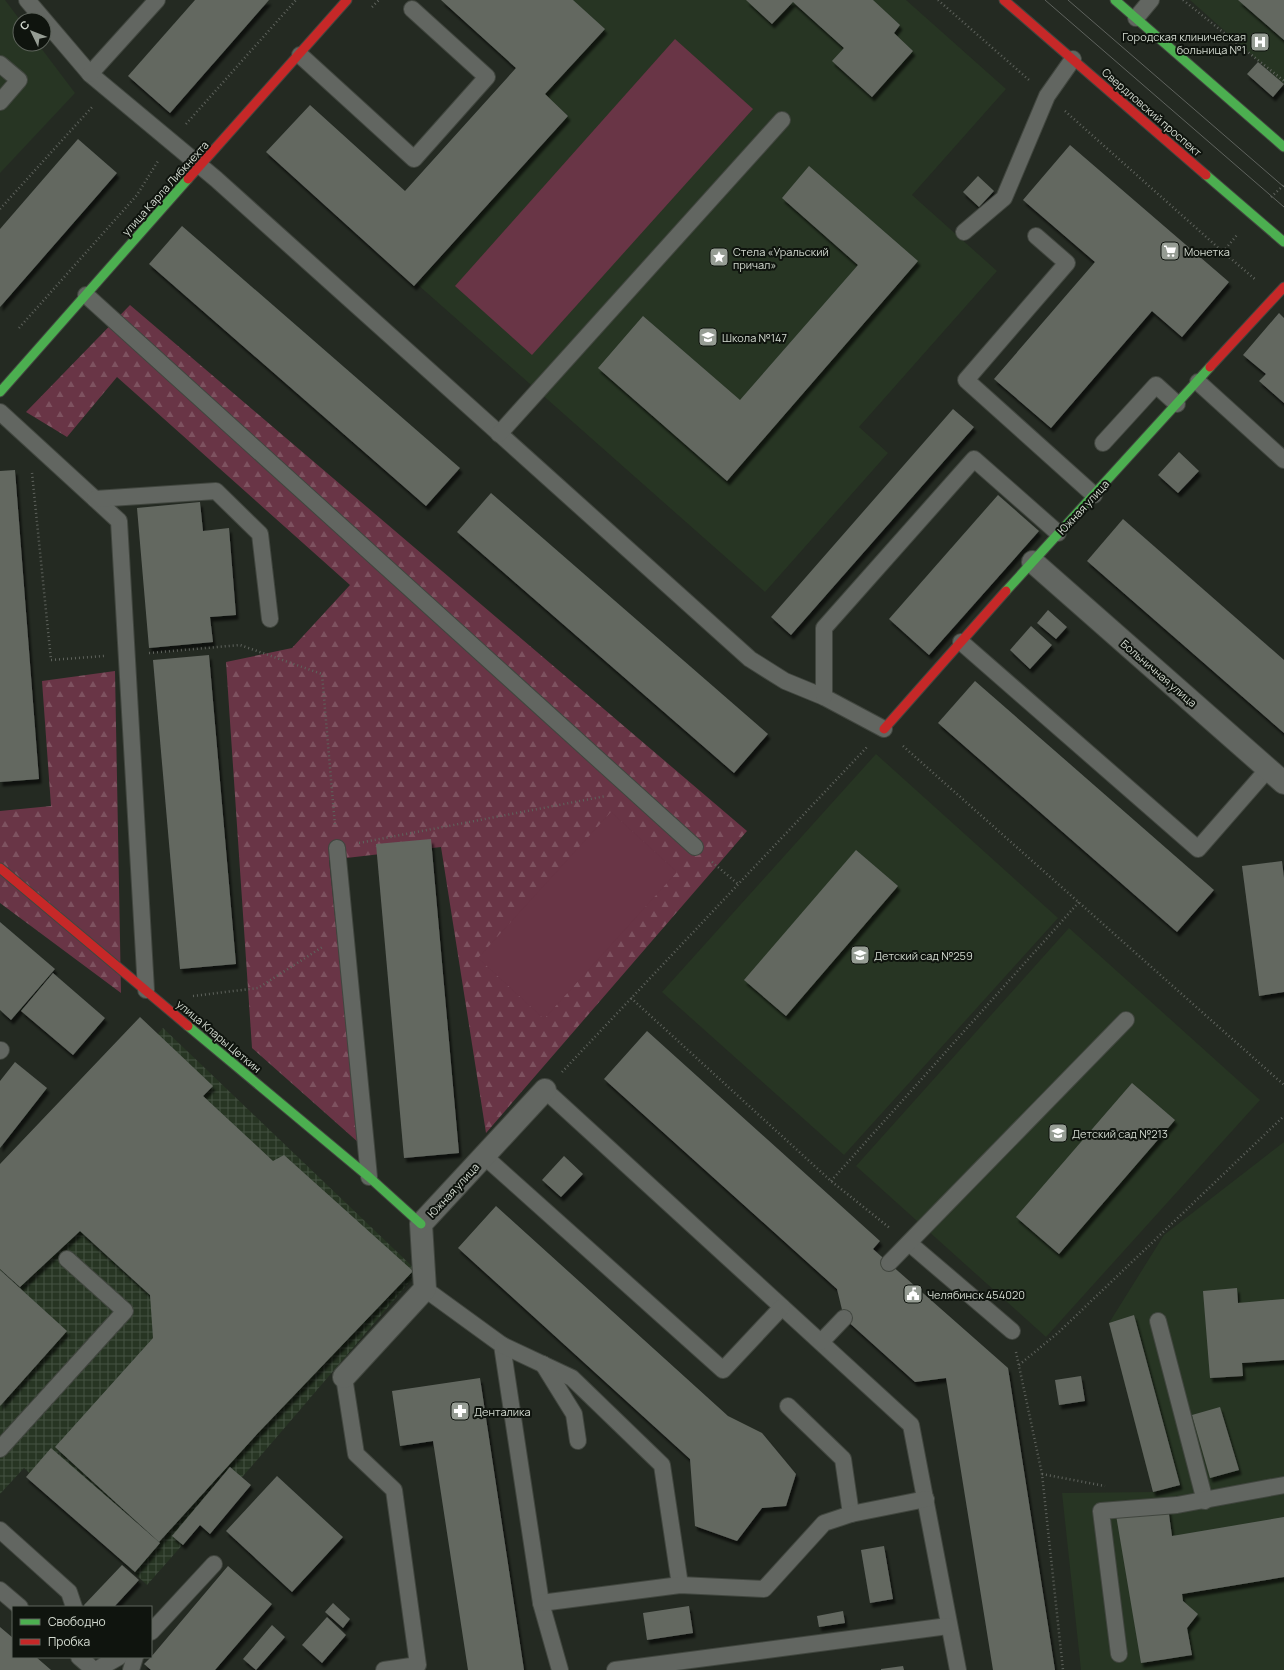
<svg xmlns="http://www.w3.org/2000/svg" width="1284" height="1670" font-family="Manrope,sans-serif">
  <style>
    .built { fill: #273523 }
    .industrial { fill: url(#industrial-grid) }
    .forest { fill: url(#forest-firs) }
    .pitch { fill: #693546 }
    .building { fill: #636861; filter: url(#shadow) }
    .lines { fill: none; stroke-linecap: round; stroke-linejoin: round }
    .lane-casing { stroke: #41463f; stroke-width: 18 }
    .street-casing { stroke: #41463f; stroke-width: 24 }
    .fast-casing { stroke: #41463f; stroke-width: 11 }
    .jam-casing { stroke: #41463f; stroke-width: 11 }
    .path { stroke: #5f635d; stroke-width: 2.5; stroke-dasharray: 1 3; stroke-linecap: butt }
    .lane { stroke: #626661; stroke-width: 16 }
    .street { stroke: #626661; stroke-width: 22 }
    .fast { stroke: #4caf50; stroke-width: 9 }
    .jam { stroke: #c62828; stroke-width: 9 }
    .tram { stroke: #5f635e; stroke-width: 1 }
    .labels { text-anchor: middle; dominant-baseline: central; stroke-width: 4; stroke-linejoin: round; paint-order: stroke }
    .poi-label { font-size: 11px; fill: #d4dbd1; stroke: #0f140e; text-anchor: start }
    .street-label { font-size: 11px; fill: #d4dbd1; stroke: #0f140e }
  </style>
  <defs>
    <pattern id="industrial-grid" width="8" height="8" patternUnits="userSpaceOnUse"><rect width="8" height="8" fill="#273523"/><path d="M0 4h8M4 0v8" fill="none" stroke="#455242"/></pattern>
    <pattern id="forest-firs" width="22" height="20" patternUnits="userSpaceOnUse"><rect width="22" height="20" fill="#693546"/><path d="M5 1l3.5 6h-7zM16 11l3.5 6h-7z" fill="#7e5260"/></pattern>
    <filter id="shadow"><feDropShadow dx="2.5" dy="4.5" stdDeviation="1" flood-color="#0009"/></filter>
  </defs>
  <rect width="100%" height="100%" fill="#242a22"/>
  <!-- built -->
  <g class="built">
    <polygon points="0,0 5,0 20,20 20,44 38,44 75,93 0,173"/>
    <polygon points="441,0 906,0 1006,89 912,195 997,271 859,427 888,453 765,592 417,284 568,116"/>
    <polygon points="1190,0 1284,0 1284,84"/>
    <polygon points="876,754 1058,918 844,1155 662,992"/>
    <polygon points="1069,928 1260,1100 1046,1337 856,1166"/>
    <polygon points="1284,1142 1284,1670 1081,1670 1062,1493 1153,1492 1109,1323 1164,1235"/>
  </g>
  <!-- industrial -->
  <polygon class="industrial" points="163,1028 418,1272 257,1460 147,1585 24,1468 0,1494 0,1216"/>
  <!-- forest -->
  <g class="forest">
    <polygon points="130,305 747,831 486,1133 441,847 329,860 359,1143 252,1048 226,662 292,648 350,585 117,377 67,437 26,412"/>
    <polygon points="115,671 121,993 0,903 0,811 51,806 42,681"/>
  </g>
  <!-- pitch -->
  <g class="pitch">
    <polygon points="675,39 753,109 532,355 455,286"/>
    <polygon points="611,812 677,872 544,1019 478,958"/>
  </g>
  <!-- building -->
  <g class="building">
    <polygon points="195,0 269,0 170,113 128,76"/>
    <polygon points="441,0 573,0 605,29 545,94 568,116 414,286 266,152 310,105 405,191 516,68"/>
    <polygon points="746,0 873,0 900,25 894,33 913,51 872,97 832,61 844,48 793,2 772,24"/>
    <polygon points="1238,0 1284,0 1284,40"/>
    <polygon points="1258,62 1284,84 1273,97 1247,74"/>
    <polygon points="78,139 117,173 0,307 0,229"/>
    <polygon points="1070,145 1229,282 1182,337 1152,311 1051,428 994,379 1095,262 1023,200"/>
    <polygon points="809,166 918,261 727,481 598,368 643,316 740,400 858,265 782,198"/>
    <polygon points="978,176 994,191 979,207 963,192"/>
    <polygon points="182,226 460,468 426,506 149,264"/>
    <polygon points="1279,313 1284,318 1284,403 1259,381 1266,374 1243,355"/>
    <polygon points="953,409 974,427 791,635 771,617"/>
    <polygon points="1179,452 1199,471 1178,493 1158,475"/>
    <polygon points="15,470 39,779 0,782 0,471"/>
    <polygon points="491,493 768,734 734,773 457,532"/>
    <polygon points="998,495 1039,531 929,655 889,619"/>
    <polygon points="200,502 203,531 229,528 236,615 210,617 213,642 149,648 137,508"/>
    <polygon points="1123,519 1284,660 1284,733 1087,561"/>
    <polygon points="1048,610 1067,627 1056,639 1037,623"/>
    <polygon points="1031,626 1052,645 1030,669 1010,650"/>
    <polygon points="209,655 236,964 180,969 153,660"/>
    <polygon points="975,681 1214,890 1177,932 938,723"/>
    <polygon points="431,839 459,1153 404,1158 376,844"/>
    <polygon points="856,850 898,886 786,1016 744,980"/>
    <polygon points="1282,861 1284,878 1284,992 1259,996 1242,866"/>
    <polygon points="0,922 55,969 11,1020 0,1010"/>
    <polygon points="53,973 105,1018 73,1055 21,1011"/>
    <polygon points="140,1017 213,1086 203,1096 273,1161 284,1155 413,1271 258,1433 159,1542 55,1447 153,1338 150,1295 80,1231 20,1287 0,1269 0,1164"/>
    <polygon points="647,1031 880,1241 873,1249 1008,1368 1055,1670 993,1670 946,1378 915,1382 844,1318 837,1289 604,1079"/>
    <polygon points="15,1062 47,1088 0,1148 0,1081"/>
    <polygon points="1132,1083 1175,1120 1059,1254 1016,1217"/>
    <polygon points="564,1156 583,1174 561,1197 542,1180"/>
    <polygon points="496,1206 728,1416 762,1433 796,1474 786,1506 762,1508 737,1541 695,1526 690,1459 458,1248"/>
    <polygon points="0,1270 67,1331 0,1406"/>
    <polygon points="1237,1288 1238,1303 1284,1299 1284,1360 1242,1363 1243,1376 1210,1378 1203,1291"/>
    <polygon points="1134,1315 1180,1485 1153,1492 1109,1323"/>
    <polygon points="1081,1376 1085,1401 1059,1405 1055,1380"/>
    <polygon points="480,1378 524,1670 468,1670 433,1441 400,1446 392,1391"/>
    <polygon points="1220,1407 1239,1470 1210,1478 1192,1415"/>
    <polygon points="51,1448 160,1543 135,1572 26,1477"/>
    <polygon points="230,1467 251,1485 210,1534 200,1525 183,1545 172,1536"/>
    <polygon points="277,1476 343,1537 292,1592 226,1531"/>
    <polygon points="1168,1507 1172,1536 1284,1517 1284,1577 1182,1594 1183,1601 1198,1614 1187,1628 1192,1655 1141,1663 1116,1515"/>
    <polygon points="884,1546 893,1599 870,1603 861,1550"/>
    <polygon points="122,1565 139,1580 114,1607 85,1607 84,1605"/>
    <polygon points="228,1566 272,1604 215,1670 151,1670 144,1664 151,1657"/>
    <polygon points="333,1603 350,1619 343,1628 325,1612"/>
    <polygon points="689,1606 693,1633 647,1640 643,1613"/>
    <polygon points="843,1611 845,1623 819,1627 817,1616"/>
    <polygon points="327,1617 346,1635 322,1663 302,1645"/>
    <polygon points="272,1625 285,1637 256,1670 243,1659"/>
    <polygon points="0,1627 13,1638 13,1657 36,1657 51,1670 0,1670"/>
    <polygon points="903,1666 904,1670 881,1670 881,1669"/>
  </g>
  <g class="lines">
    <defs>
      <g id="lane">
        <polyline points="27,0 90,74 216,179 750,659 785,681 824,697 884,729"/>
        <polyline points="1136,18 1151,0"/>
        <polyline points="300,55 414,159 487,77 412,9"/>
        <polyline points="0,64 19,80 0,102"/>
        <polyline points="90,74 157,0"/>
        <polyline points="964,232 1004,198 1047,96 1073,59"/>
        <polyline points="1036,236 1067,263 966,380 1094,495"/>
        <polyline points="86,295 695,847"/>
        <polyline points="1198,382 1284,460"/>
        <polyline points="0,412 119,521 146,990"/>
        <polyline points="499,434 782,120"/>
        <polyline points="1103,443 1156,385 1177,404"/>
        <polyline points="95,499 216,491 260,534 270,619"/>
        <polyline points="961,642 1198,849 1268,769"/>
        <polyline points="824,697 824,628 974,459 1058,533"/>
        <polyline points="337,848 369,1177"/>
        <polyline points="0,1051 1,1050"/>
        <polyline points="545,1090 911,1425 958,1670"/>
        <polyline points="484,1156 723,1370 782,1307"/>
        <polyline points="909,1243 1012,1331"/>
        <polyline points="889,1263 1126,1020"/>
        <polyline points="425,1289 502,1345 541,1603 560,1670"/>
        <polyline points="1158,1321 1205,1501"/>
        <polyline points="821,1342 844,1318"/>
        <polyline points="502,1345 572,1378 662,1465 680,1585"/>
        <polyline points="543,1364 574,1414 578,1441"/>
        <polyline points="344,1377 356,1454 394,1490 418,1665 384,1670"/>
        <polyline points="788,1406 843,1459 851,1514"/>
        <polyline points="0,1449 125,1311 67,1259"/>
        <polyline points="0,1530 69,1592 74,1607"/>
        <polyline points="0,1590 20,1607"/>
        <polyline points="541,1603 680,1585 764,1589 824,1523 851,1514 926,1499"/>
        <polyline points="151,1632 214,1564"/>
        <polyline points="1119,1654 1101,1511 1177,1505 1284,1485"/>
        <polyline points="79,1657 94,1670"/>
        <polyline points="96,1670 119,1657"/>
        <polyline points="131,1670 135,1657"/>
        <polyline points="615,1670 948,1626"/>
      </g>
      <g id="street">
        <polyline points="1033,562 1284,783"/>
        <polyline points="344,1377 425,1289 421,1224 545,1090"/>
      </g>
      <g id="fast">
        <polyline points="1115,0 1284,147"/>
        <polyline points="1206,175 1284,242"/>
        <polyline points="0,392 188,179"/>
        <polyline points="1006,591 1210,367"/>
        <polyline points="188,1026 369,1177 421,1224"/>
      </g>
      <g id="jam">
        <polyline points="1004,0 1206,175"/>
        <polyline points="188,179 347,0"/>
        <polyline points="1210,367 1284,287"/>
        <polyline points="884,729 1006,591"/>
        <polyline points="0,868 188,1026"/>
      </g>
    </defs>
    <!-- lane casing -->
    <use href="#lane" class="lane-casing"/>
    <!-- street casing -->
    <use href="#street" class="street-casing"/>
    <!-- fast casing -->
    <use href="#fast" class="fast-casing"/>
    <!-- jam casing -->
    <use href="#jam" class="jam-casing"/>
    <!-- path -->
    <g class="path">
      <polyline points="938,0 1029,80"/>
      <polyline points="1183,0 1284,81"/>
      <polyline points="372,7 379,0"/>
      <polyline points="1065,111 1223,252 1256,280"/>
      <polyline points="186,124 296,0"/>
      <polyline points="1271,197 1284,185"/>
      <polyline points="0,209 93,106"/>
      <polyline points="1223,252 1237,235"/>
      <polyline points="19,328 137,195 158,161"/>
      <polyline points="32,473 51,660 104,656"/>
      <polyline points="149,653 240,645 322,674 335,826"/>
      <polyline points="903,746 1284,1085"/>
      <polyline points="359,843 606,796"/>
      <polyline points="712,862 738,884"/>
      <polyline points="193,996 258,988 324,946"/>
      <polyline points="631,998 831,1181 891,1229"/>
      <polyline points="562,1072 867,747"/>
      <polyline points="831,1181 1079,902"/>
      <polyline points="1016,1352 1042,1474 1063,1670"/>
      <polyline points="1019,1365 1059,1332 1284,1116"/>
      <polyline points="1042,1474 1105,1486"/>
    </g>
    <!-- lane -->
    <use href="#lane" class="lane"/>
    <!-- street -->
    <use href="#street" class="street"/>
    <!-- fast -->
    <use href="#fast" class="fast"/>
    <!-- jam -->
    <use href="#jam" class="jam"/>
    <!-- tram -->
    <g class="tram">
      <polyline points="1045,0 1284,207"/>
      <polyline points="1068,0 1284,187"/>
    </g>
  </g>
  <!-- icons -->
  <defs>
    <symbol id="hospital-square" viewBox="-11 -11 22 22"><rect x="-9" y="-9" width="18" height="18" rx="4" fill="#969d94" stroke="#0f140e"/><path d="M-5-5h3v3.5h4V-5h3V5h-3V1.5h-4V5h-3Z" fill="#fff"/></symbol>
    <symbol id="supermarket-square" viewBox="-11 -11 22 22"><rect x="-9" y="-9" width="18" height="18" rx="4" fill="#969d94" stroke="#0f140e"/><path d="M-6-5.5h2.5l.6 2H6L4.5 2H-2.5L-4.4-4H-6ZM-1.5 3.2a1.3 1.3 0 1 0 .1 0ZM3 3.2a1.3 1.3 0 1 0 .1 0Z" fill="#fff"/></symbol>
    <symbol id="sight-square" viewBox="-11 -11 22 22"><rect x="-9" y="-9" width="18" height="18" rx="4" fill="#969d94" stroke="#0f140e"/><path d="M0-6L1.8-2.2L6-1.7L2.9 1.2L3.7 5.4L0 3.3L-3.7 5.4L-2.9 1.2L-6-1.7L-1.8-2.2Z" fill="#fff"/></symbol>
    <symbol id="school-square" viewBox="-11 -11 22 22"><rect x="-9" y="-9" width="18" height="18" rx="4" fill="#969d94" stroke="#0f140e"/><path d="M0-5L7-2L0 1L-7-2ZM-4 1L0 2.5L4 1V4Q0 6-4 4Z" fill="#fff"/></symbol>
    <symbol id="civic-square" viewBox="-11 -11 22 22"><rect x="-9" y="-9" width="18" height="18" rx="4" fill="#969d94" stroke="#0f140e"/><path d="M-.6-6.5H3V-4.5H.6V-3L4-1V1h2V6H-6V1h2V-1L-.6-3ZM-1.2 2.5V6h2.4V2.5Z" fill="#fff"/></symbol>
    <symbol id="pharmacy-square" viewBox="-11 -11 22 22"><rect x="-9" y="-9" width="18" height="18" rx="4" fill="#969d94" stroke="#0f140e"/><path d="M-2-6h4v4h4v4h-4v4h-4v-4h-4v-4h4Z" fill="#fff"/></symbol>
  </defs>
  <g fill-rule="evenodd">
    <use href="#hospital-square" x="1249" y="31" width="22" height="22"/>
    <use href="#supermarket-square" x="1159" y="240" width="22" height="22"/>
    <use href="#sight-square" x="708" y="246" width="22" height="22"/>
    <use href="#school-square" x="697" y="326" width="22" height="22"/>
    <use href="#school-square" x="849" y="944" width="22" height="22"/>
    <use href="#school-square" x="1047" y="1122" width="22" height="22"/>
    <use href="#civic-square" x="902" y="1283" width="22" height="22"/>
    <use href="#pharmacy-square" x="449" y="1400" width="22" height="22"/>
  </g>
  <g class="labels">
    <!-- poi labels -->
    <g class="poi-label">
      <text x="1246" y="36" text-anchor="end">Городская клиническая<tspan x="1246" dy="13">больница №1</tspan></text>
      <text x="733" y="251">Стела «Уральский<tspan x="733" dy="13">причал»</tspan></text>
      <text x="1184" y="251">Монетка</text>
      <text x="722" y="337">Школа №147</text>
      <text x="874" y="955">Детский сад №259</text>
      <text x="1072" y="1133">Детский сад №213</text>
      <text x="927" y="1294">Челябинск 454020</text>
      <text x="474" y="1411">Денталика</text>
    </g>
    <!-- street labels -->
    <g class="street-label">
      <text transform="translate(1152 112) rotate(41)">Свердловский проспект</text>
      <text transform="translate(165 188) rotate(-48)">улица Карла Либкнехта</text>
      <text transform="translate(1083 507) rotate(-47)">Южная улица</text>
      <text transform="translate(1159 673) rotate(41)">Больничная улица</text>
      <text transform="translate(219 1036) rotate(40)">улица Клары Цеткин</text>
      <text transform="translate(453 1190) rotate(-47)">Южная улица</text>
    </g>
  </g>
  <!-- legend -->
  <rect x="12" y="1606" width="140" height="52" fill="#0f140e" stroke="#5e645c"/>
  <rect x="20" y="1619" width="20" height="6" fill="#4caf50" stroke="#5e645c"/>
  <text x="48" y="1626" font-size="12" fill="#d4dbd1">Свободно</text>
  <rect x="20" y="1639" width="20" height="6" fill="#c62828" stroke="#5e645c"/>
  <text x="48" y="1646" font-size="12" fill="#d4dbd1">Пробка</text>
  <!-- north arrow -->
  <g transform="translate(32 32) rotate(313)"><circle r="19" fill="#0f140e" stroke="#5e645c"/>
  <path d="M0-3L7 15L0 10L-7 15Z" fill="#969d94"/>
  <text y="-6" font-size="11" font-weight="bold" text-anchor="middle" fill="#d4dbd1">С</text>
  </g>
</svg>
